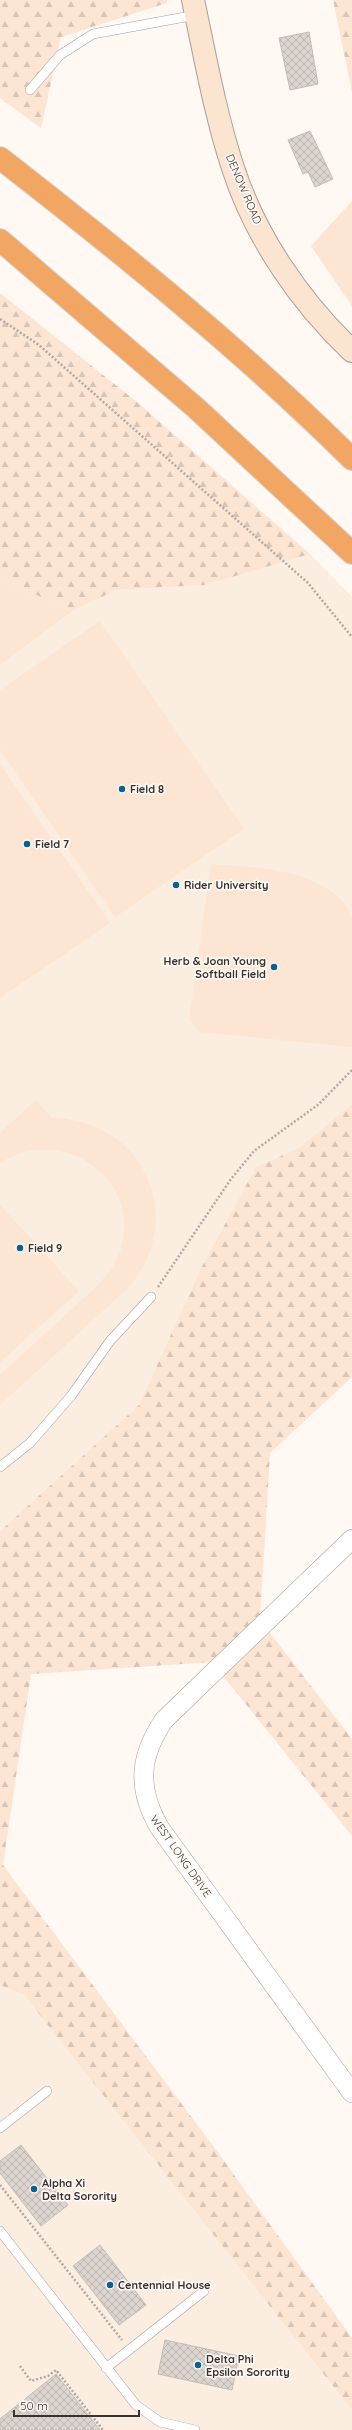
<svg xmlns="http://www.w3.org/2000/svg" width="352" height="2430" font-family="Quicksand,sans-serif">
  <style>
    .built { fill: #fcede1 }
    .grass { fill: #fce5d2 }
    .forest { fill: url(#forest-firs) }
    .building { fill: url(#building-cross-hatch); stroke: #c5bdb7 }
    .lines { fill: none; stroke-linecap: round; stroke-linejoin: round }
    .lane-casing { stroke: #a7a09a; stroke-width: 10 }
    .street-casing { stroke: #a7a09a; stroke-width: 20 }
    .secondary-casing { stroke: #a7a09a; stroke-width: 24 }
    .highway-casing { stroke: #d7d6d6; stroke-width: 24 }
    .path { stroke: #afaaa6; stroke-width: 2.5; stroke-dasharray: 2 2; stroke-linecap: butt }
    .lane { stroke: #fff; stroke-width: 9 }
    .street { stroke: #fff; stroke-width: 19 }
    .secondary { stroke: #fbe5d0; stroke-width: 22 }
    .highway { stroke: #f1a763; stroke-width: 22 }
    .poi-dot { fill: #0c6193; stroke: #fff8f3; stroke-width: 1.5 }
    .labels { text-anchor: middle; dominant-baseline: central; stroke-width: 3.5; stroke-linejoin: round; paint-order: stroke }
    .street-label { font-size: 11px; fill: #363330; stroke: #fff8f3 }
    .poi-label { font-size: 11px; font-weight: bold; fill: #363330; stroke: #fff8f3; text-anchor: start }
  </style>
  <defs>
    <pattern id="forest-firs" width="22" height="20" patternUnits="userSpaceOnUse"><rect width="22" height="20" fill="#fce5d2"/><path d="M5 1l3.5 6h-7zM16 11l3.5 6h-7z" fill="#d9c5b5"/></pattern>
    <pattern id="building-cross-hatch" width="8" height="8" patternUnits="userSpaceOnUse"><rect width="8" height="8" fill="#dcd4ce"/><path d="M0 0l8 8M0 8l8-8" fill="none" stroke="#bdb6b1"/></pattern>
  </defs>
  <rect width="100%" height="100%" fill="#fff8f3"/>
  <!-- built -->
  <g class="built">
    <polygon points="310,554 352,597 352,1104 299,1148 256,1167 201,1268 139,1405 0,1531 0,665 71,612 116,590 205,585"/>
    <polygon points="0,1985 24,1995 352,2410 352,2430 0,2430"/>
  </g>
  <!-- grass -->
  <g class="grass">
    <polygon points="352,201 352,306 311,246"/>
    <polygon points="0,577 71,612 0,665"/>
    <polygon points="100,621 244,829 115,917 0,750 0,690"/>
    <polygon points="0,764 110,923 0,998"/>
    <path d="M211 864C258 868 328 868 352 916V1047L199 1032 189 1019Z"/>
    <path d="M36 1100 52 1118C144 1120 188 1217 129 1287L0 1405V1375L96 1287C106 1276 116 1264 121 1249 142 1177 61 1124 0 1163V1133Z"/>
    <polygon points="0,1205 79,1291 0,1362"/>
  </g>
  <!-- forest -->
  <g class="forest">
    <polygon points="0,0 167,0 167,3 61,37 41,128 0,98"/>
    <polygon points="333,0 352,0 352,92"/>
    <polygon points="0,293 137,402 310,554 205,585 116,590 71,612 0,577"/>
    <polygon points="352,1104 352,1377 270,1453 260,1620 352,1739 352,1836 212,1662 31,1674 3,1865 216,2150 352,2338 352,2410 24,1995 0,1985 0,1531 139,1405 201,1268 256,1167 299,1148"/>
  </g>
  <!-- building -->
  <g class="building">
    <polygon points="309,32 318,84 290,90 279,38"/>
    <polygon points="310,131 333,179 315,187 308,172 303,174 288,140"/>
    <polygon points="21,2145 68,2205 41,2226 0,2173 0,2161"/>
    <polygon points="100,2245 146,2305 119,2325 73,2266"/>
    <polygon points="165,2340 239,2356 232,2390 158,2374"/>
    <polygon points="56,2374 100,2430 0,2430 0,2419"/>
  </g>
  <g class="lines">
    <defs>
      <g id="lane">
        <polyline points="30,90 60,55 93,34 196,15"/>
        <polyline points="0,1467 30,1443 71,1396 110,1341 151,1297"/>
        <polyline points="0,2128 47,2091"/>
        <polyline points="0,2231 136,2405 160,2422 195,2430"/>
        <polyline points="106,2368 204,2291"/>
      </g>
      <path id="street" d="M352 1539 164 1720C139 1757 137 1788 159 1827L352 2093"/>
      <path id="secondary" d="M193 0C205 56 215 113 233 168 255 236 300 302 352 351"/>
      <g id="highway">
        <path d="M0 158C122 253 242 350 352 459"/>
        <polyline points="0,240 196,408 352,553"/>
      </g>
    </defs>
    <!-- lane casing -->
    <use href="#lane" class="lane-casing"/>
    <!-- street casing -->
    <use href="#street" class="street-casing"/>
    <!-- secondary casing -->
    <use href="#secondary" class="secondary-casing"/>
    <!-- highway casing -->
    <use href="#highway" class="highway-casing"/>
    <!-- path -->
    <g class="path">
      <polyline points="0,319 39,345 308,583 352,637"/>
      <polyline points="158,1287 231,1179 254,1151 319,1104 352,1070"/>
      <polyline points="0,2185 122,2340"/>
      <polyline points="20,2366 31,2381 48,2376 56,2370 103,2430"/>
    </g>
    <!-- lane -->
    <use href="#lane" class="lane"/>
    <!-- street -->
    <use href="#street" class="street"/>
    <!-- secondary -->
    <use href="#secondary" class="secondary"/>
    <!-- highway -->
    <use href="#highway" class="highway"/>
  </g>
  <!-- markers -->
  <g class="poi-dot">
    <circle cx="122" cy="789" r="4"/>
    <circle cx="27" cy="844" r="4"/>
    <circle cx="176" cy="885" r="4"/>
    <circle cx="274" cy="967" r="4"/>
    <circle cx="20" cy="1248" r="4"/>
    <circle cx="34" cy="2189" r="4"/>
    <circle cx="110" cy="2285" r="4"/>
    <circle cx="198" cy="2365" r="4"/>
  </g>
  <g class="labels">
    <!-- street labels -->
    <g class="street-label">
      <text transform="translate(244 189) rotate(67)">DENOW ROAD</text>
      <text transform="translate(181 1856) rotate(55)">WEST LONG DRIVE</text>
    </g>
    <!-- poi labels -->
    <g class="poi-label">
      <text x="130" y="789">Field 8</text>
      <text x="35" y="844">Field 7</text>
      <text x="184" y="885">Rider University</text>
      <text x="266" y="961" text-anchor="end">Herb &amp; Joan Young<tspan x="266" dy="13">Softball Field</tspan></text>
      <text x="28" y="1248">Field 9</text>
      <text x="42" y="2183">Alpha Xi<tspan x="42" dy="13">Delta Sorority</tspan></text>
      <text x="118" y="2285">Centennial House</text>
      <text x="206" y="2359">Delta Phi<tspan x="206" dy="13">Epsilon Sorority</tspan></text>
    </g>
  </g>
  <!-- scale -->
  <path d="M14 2410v6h125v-6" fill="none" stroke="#363330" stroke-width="2"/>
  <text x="20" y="2410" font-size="12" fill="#363330" stroke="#fff8f3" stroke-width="3" paint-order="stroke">50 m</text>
</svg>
